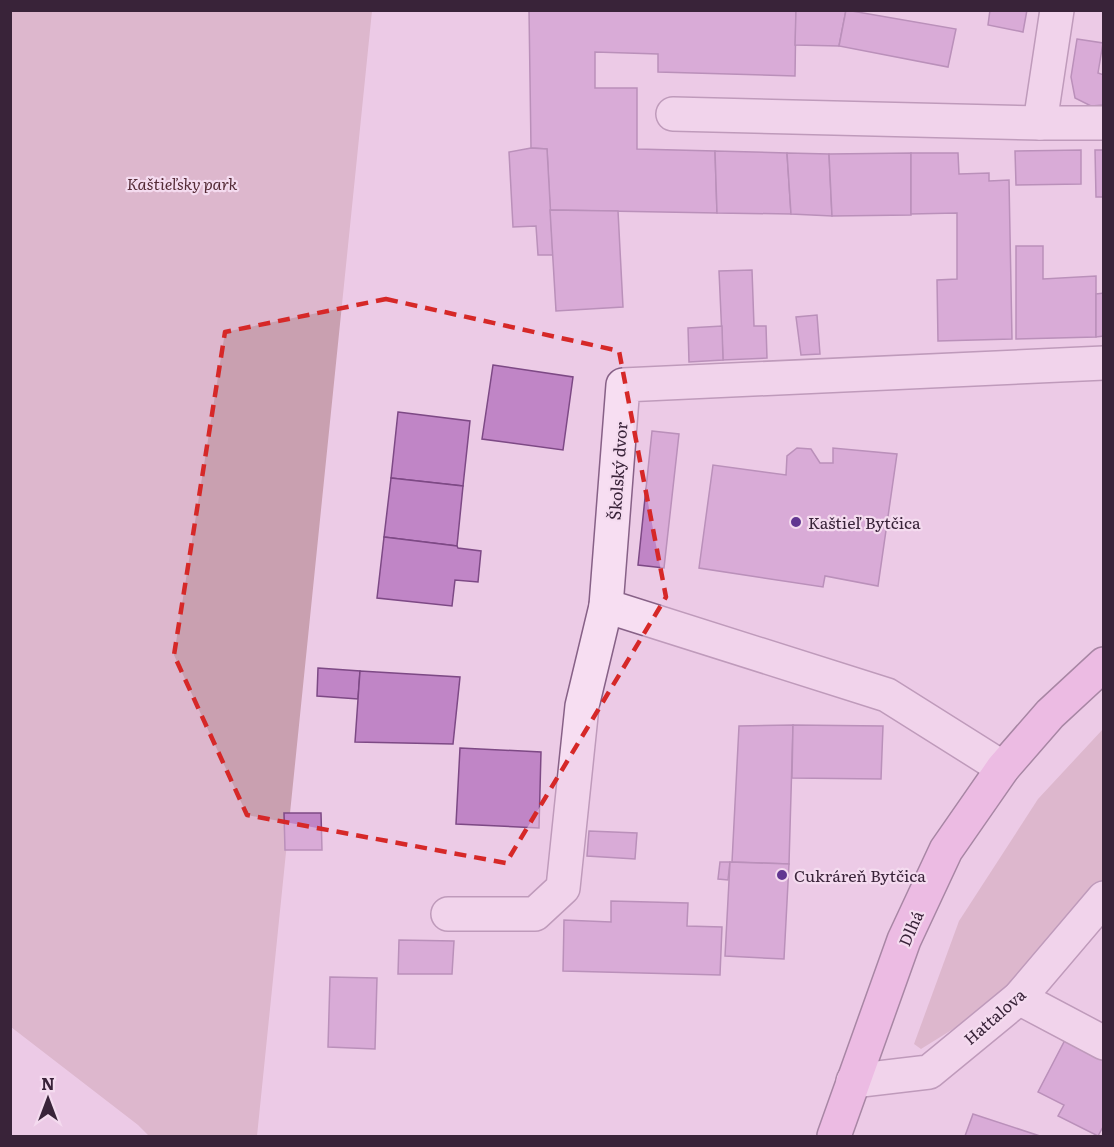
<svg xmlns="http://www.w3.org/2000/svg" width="1114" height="1147" font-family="Literata,serif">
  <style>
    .green { fill: #c9a0b0 }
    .building { fill: #c085c6; stroke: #7d4985; stroke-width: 1.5 }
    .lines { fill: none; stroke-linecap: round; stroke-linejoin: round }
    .minor-casing { stroke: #876187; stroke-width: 36 }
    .major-casing { stroke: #543456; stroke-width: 36 }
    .minor { stroke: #f7def2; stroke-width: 33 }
    .major { stroke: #eaa8df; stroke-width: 33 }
    .marked { fill: none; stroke: #d62828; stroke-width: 4.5; stroke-dasharray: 12 8; stroke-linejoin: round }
    .poi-dot { fill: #613691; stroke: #f4dbef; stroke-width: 2 }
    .labels { text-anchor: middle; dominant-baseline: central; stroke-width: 4.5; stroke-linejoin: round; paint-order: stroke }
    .park-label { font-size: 16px; font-style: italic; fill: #542b36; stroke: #f4dbef }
    .street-label { font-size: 16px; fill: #392339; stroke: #f4dbef }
    .poi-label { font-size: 16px; fill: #392339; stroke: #f4dbef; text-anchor: start }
  </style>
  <rect width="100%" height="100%" fill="#eccbe6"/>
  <!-- green -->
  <g class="green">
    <polygon points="10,11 372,11 257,1136 149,1136 138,1125 11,1027"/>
    <polygon points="1103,729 1103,883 1016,980 958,1026 921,1049 914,1044 959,921 1038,799"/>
  </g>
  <!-- building -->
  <g class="building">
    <polygon points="529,10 796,10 795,76 658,72 658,54 595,52 595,88 637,88 637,149 715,151 717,213 550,210 547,149 531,148"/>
    <polygon points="796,10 846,10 839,46 795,45"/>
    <polygon points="846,10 956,29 948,67 839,46"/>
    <polygon points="990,10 1027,10 1023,32 988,25"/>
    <polygon points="1077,39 1103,43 1098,73 1104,75 1104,105 1091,106 1075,98 1071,77"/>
    <polygon points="531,148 547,149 553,255 538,255 536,226 513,227 509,152"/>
    <polygon points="1081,150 1081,184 1016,185 1015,151"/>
    <polygon points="1095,150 1104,150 1104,197 1096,197"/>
    <polygon points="715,151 787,153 791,214 717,213"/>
    <polygon points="787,153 829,154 832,216 791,214"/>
    <polygon points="911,153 911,215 832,216 829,154"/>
    <polygon points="911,153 958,153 959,174 989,173 989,181 1009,180 1012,339 938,341 937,280 957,279 957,213 911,214"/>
    <polygon points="550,210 618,211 623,307 556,311"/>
    <polygon points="1016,246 1043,246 1043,279 1096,276 1096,337 1016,339"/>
    <polygon points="752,270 754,326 766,326 767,358 723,360 719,271"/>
    <polygon points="1104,293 1104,336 1096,337 1096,294"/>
    <polygon points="817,315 820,354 801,355 796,317"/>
    <polygon points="722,326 723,360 689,362 688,328"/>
    <polygon points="493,365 573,377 563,450 482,439"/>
    <polygon points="398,412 470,421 463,486 391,478"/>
    <polygon points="652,431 679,434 664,568 638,565"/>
    <polygon points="797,448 811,449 820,463 833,463 833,448 897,454 878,586 825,576 823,587 699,568 713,465 786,475 787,456"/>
    <polygon points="391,478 463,486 457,546 384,537"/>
    <polygon points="384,537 457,546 458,548 481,551 478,582 455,580 452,606 377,598"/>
    <polygon points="318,668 360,671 358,699 317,696"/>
    <polygon points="360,671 460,677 453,744 355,742"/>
    <polygon points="793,725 789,864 732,862 739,726"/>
    <polygon points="793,725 883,726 881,779 792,778"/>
    <polygon points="460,748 541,752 539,828 456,824"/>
    <polygon points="284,813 321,813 322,850 285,850"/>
    <polygon points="589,831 637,833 635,859 587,856"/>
    <polygon points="720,862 730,862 728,880 718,879"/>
    <polygon points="730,862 789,864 784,959 725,956"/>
    <polygon points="611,901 688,903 687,926 722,927 720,975 563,971 564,920 611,922"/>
    <polygon points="399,940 454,941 452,974 398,974"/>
    <polygon points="330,977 377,978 375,1049 328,1047"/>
    <polygon points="1065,1040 1104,1059 1104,1125 1098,1136 1058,1116 1064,1105 1038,1092"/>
    <polygon points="973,1114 1040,1136 965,1136"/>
  </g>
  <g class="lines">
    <defs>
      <g id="minor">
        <polyline points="1057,10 1040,123 1104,123"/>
        <polyline points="673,114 1040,123"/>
        <polyline points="1003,768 887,695 606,606 623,385 1104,363"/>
        <polyline points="448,914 535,914 563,888 582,706 606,606"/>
        <polyline points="1019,998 1104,1043"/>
        <polyline points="853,1081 929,1072 1019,998 1104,898"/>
      </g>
      <polyline id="major" points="834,1136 904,940 946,850 1003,768 1050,714 1104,664"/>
    </defs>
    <!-- minor casing -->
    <use href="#minor" class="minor-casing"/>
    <!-- major casing -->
    <use href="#major" class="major-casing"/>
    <!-- minor -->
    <use href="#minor" class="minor"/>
    <!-- major -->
    <use href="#major" class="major"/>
  </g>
  <!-- marked area -->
  <path d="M0 0H1114V1147H0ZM386 299 619 351 666 597 506 863 247 815 174 655 225 332Z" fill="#eccbe6" fill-opacity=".55" fill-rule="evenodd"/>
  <path class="marked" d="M386 299 619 351 666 597 506 863 247 815 174 655 225 332Z"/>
  <!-- markers -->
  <g class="poi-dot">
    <circle cx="796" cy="522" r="6"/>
    <circle cx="782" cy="875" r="6"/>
  </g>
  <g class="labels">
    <!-- park labels -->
    <g class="park-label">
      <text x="182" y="183">Kaštieľsky park</text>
    </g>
    <!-- street labels -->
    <g class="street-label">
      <text transform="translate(617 471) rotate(-86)">Školský dvor</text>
      <text transform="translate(910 928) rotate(-66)">Dlhá</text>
      <text transform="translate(994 1016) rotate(-41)">Hattalova</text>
    </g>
    <!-- poi labels -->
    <g class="poi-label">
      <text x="808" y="522">Kaštieľ Bytčica</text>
      <text x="794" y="875">Cukráreň Bytčica</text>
    </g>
  </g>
  <!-- border -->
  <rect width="1114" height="1147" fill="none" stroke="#392339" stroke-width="24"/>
  <!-- north arrow -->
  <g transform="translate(48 1099)" stroke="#f4dbef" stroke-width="4.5" paint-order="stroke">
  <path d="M0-4.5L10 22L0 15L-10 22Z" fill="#392339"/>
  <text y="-9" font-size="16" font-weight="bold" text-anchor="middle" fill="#392339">N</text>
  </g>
</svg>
